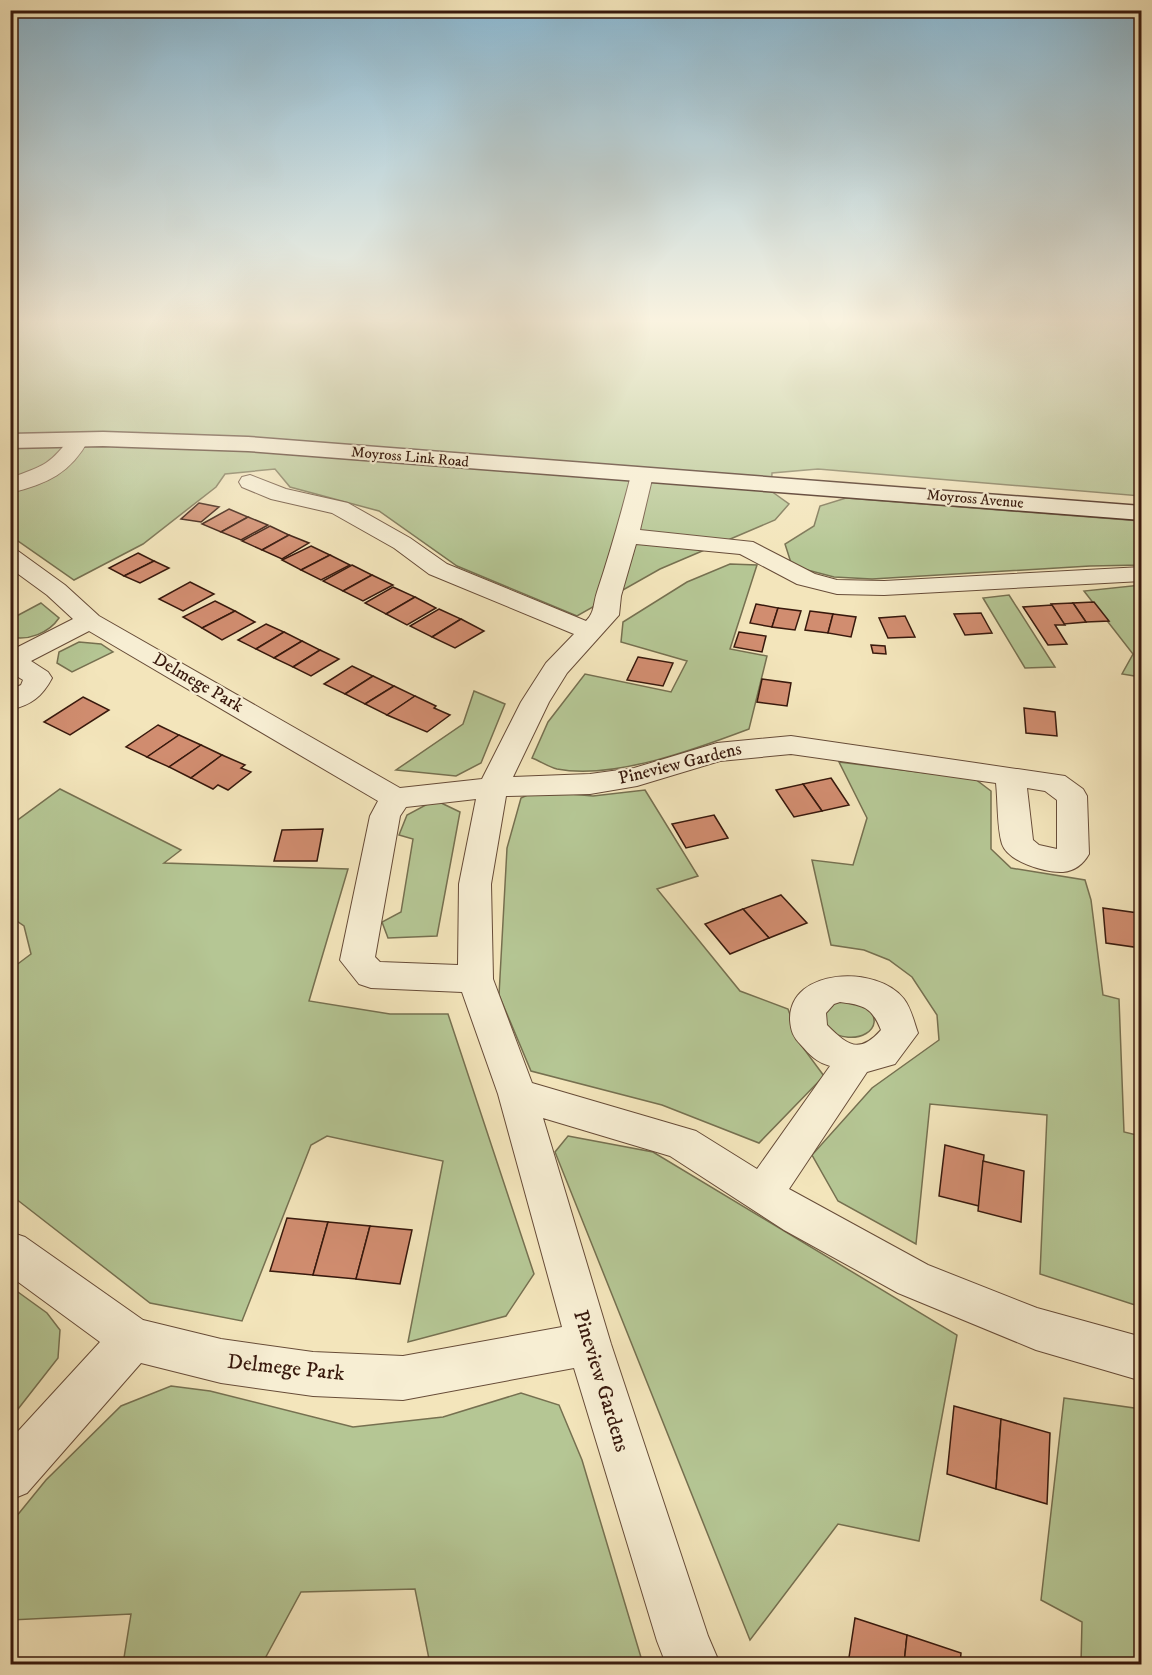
<svg xmlns="http://www.w3.org/2000/svg" width="1152" height="1675" font-family="'IM FELL DW Pica',serif">
  <style>
    .green { fill: #b5c694; stroke: #767050; stroke-width: 1.5 }
    .building { fill: #d18d70; stroke: #38190d; stroke-width: 1.5 }
    .lines { fill: none; stroke-linecap: round; stroke-linejoin: round }
    .street-casing { stroke: #674c38; stroke-width: 2 }
    .secondary-casing { stroke: #38190d; stroke-width: 3 }
    .street { fill: #f7eed3; fill-rule: evenodd }
    .secondary { fill: #f7eed3; fill-rule: evenodd }
    .labels { text-anchor: middle; dominant-baseline: central; stroke-width: 4.5; stroke-linejoin: round; paint-order: stroke }
    .far-street-label { font-size: 15px; fill: #38190d; stroke: #f7eed3 }
    .street-label { font-size: 18px; fill: #38190d; stroke: #f7eed3 }
    .near-street-label { font-size: 21px; fill: #38190d; stroke: #f7eed3 }
  </style>
  <rect width="100%" height="100%" fill="#f3e5bb"/>
  <filter id="stains"><feTurbulence type="fractalNoise" baseFrequency=".00333" numOctaves="4"/><feColorMatrix values="0 0 0 0 .2 0 0 0 0 .09 0 0 0 0 .02 0 0 0 .5 -.17"/></filter>
  <radialGradient id="worn" r=".72"><stop offset=".6" stop-color="#630" stop-opacity="0"/><stop offset="1" stop-color="#630" stop-opacity=".3"/></radialGradient>
  <!-- green -->
  <g class="green">
    <polygon points="10,320 1065,320 1141,322 1141,496 818,469 772,473 771,491 789,504 775,520 660,569 577,616 457,566 379,511 290,487 275,469 225,474 216,487 143,544 74,580 11,536"/>
    <polygon points="846,498 1141,521 1141,565 1090,566 872,579 834,577 792,566 785,544 814,526 820,506"/>
    <path d="M730 564 757 565 730 649 767 656 749 729C696 749 613 780 557 769 549 767 540 761 532 758L548 722 585 674 671 692 687 661 621 642 623 622 687 582Z"/>
    <polygon points="1141,585 1141,677 1122,674 1133,654 1084,591"/>
    <polygon points="1009,595 1055,667 1025,668 983,598"/>
    <path d="M41 603 59 618C49 633 28 641 11 637V619Z"/>
    <polygon points="79,642 101,644 113,652 72,672 57,663 59,652"/>
    <polygon points="474,691 505,704 481,763 456,776 396,770 463,724"/>
    <polygon points="839,762 975,779 991,791 991,849 1011,868 1085,880 1091,900 1103,995 1119,999 1124,1132 1141,1136 1141,1307 1040,1274 1047,1115 930,1104 916,1244 838,1201 812,1155 872,1088 939,1040 937,1015 912,977 889,960 864,950 831,945 812,860 853,865 867,818"/>
    <polygon points="60,789 181,850 164,863 348,869 309,1001 390,1014 448,1014 534,1274 506,1316 408,1342 443,1161 327,1136 311,1145 242,1321 150,1303 11,1195 11,969 31,954 24,926 11,917 11,825"/>
    <polygon points="645,790 698,876 657,889 740,991 788,1009 801,1045 824,1076 759,1143 662,1105 531,1071 499,995 507,848 521,798 536,791 593,796"/>
    <polygon points="435,800 460,812 437,936 388,938 382,922 401,912 413,839 399,835 407,815"/>
    <path d="M849 999C854 1002 862 1004 867 1008 889 1027 856 1050 826 1029L823 1007Z"/>
    <polygon points="568,1136 653,1152 957,1335 919,1541 838,1524 750,1640 555,1152"/>
    <polygon points="11,1287 47,1313 60,1330 58,1358 11,1418"/>
    <polygon points="171,1386 210,1391 353,1427 443,1417 521,1393 559,1405 582,1460 643,1664 430,1664 415,1589 301,1592 262,1664 123,1664 131,1614 11,1620 11,1523 46,1480 121,1406"/>
    <polygon points="1064,1398 1141,1409 1141,1664 1081,1664 1082,1622 1041,1600"/>
  </g>
  <!-- building -->
  <g class="building">
    <polygon points="199,503 219,507 201,522 181,519"/>
    <polygon points="229,509 248,517 221,532 202,524"/>
    <polygon points="248,517 268,525 241,540 221,532"/>
    <polygon points="270,526 289,535 262,550 242,541"/>
    <polygon points="289,535 309,543 282,559 262,550"/>
    <polygon points="311,546 330,555 301,570 282,560"/>
    <polygon points="138,553 154,561 124,576 109,568"/>
    <polygon points="330,555 350,565 321,580 301,570"/>
    <polygon points="154,561 169,568 140,583 124,576"/>
    <polygon points="352,565 372,575 343,591 323,581"/>
    <polygon points="372,575 393,585 363,601 343,591"/>
    <polygon points="190,582 214,594 183,611 159,599"/>
    <polygon points="393,587 415,597 386,614 365,603"/>
    <polygon points="415,597 436,608 407,625 386,614"/>
    <polygon points="215,601 235,611 202,628 183,617"/>
    <polygon points="1094,602 1109,621 1086,622 1073,603"/>
    <polygon points="1073,603 1086,622 1064,624 1051,604"/>
    <polygon points="756,604 778,608 772,627 750,623"/>
    <polygon points="1052,605 1065,625 1055,625 1067,644 1048,645 1023,607"/>
    <polygon points="778,608 801,611 795,630 772,627"/>
    <polygon points="439,609 461,619 432,637 410,626"/>
    <polygon points="235,611 255,622 222,640 202,628"/>
    <polygon points="810,611 833,614 828,633 805,630"/>
    <polygon points="981,613 992,633 965,635 954,614"/>
    <polygon points="833,614 856,617 851,637 828,633"/>
    <polygon points="905,616 915,637 888,638 879,618"/>
    <polygon points="461,619 484,631 455,648 432,637"/>
    <polygon points="266,624 284,632 256,649 238,640"/>
    <polygon points="284,632 302,641 274,658 256,649"/>
    <polygon points="739,632 766,636 762,652 734,647"/>
    <polygon points="302,641 320,650 293,667 274,658"/>
    <polygon points="871,645 885,646 886,654 873,653"/>
    <polygon points="320,650 339,659 311,676 293,667"/>
    <polygon points="638,657 673,663 663,686 627,680"/>
    <polygon points="352,666 373,676 345,694 324,684"/>
    <polygon points="373,676 394,686 365,704 345,694"/>
    <polygon points="762,679 791,683 787,706 757,702"/>
    <polygon points="394,686 415,696 387,715 365,704"/>
    <polygon points="415,696 436,706 434,708 450,715 427,732 387,715"/>
    <polygon points="83,697 109,710 70,735 44,722"/>
    <polygon points="1024,708 1055,712 1057,736 1026,733"/>
    <polygon points="158,725 179,735 147,757 126,747"/>
    <polygon points="179,735 201,745 169,767 147,757"/>
    <polygon points="201,745 222,755 191,778 169,767"/>
    <polygon points="222,755 245,765 241,768 251,772 228,790 218,785 213,789 191,778"/>
    <polygon points="831,778 849,805 822,811 803,784"/>
    <polygon points="803,784 822,811 794,817 776,790"/>
    <polygon points="714,815 728,838 686,848 672,824"/>
    <polygon points="323,829 317,861 274,861 282,830"/>
    <polygon points="781,895 807,923 769,938 743,909"/>
    <polygon points="1103,908 1138,913 1141,948 1106,943"/>
    <polygon points="743,909 769,938 730,954 705,924"/>
    <polygon points="945,1145 984,1155 979,1206 939,1196"/>
    <polygon points="983,1161 1024,1171 1021,1222 978,1211"/>
    <polygon points="287,1218 328,1222 313,1275 270,1271"/>
    <polygon points="328,1222 370,1226 356,1279 313,1275"/>
    <polygon points="370,1226 412,1230 400,1284 356,1279"/>
    <polygon points="954,1406 1001,1419 996,1489 947,1474"/>
    <polygon points="1001,1419 1050,1433 1047,1504 996,1489"/>
    <polygon points="855,1618 907,1635 904,1664 848,1664"/>
    <polygon points="907,1635 961,1653 960,1664 904,1664"/>
  </g>
  <g class="lines">
    <defs>
      <g id="street">
        <path d="M79 433 86 435 89 439C71 473 47 484 10 493V478C44 466 51 464 72 435Z"/>
        <path d="M642 468 650 470 653 475 640 530 753 542 815 574 837 580 884 581 1142 567V581L884 595 837 594 797 584 740 554 636 544 621 596 619 615 567 673 549 702 513 777 590 774 634 768 717 743 791 736 1065 776 1083 789 1087 796 1089 854C1084 863 1075 871 1063 872 1046 873 1008 862 1002 844 997 828 998 801 996 783L791 754 720 761 637 786 590 794 506 796 491 884 493 979 532 1083 696 1131 757 1169 830 1066C816 1062 810 1055 801 1045 793 1037 791 1031 790 1020 789 967 878 965 904 999 911 1008 914 1022 918 1033L895 1064 867 1072 789 1189 928 1265 1037 1308 1142 1337V1381L1036 1350 898 1293 784 1230 670 1156 543 1118 611 1344 708 1636 720 1664H666L657 1641 574 1368 403 1400 313 1396 221 1383 141 1363 27 1493 10 1500V1440L100 1342 10 1276V1232L25 1237 143 1320 221 1339 313 1352 403 1356 562 1327 498 1094 462 992 371 988 359 984 340 960 370 816 378 801 89 631 31 661 48 672 52 678C42 697 31 705 10 710V690L21 685 23 680 10 672V651L73 619 47 595 10 568V549L18 551 65 585 99 616 400 788 482 779 521 702 546 663 574 634 429 574 394 548 332 513 271 499 242 487 239 482 242 477 250 475 286 489 348 503 410 538 447 564 586 621C595 612 593 604 597 592 610 553 621 514 631 475L634 470ZM1027 788 1045 791 1057 800V849L1039 845 1033 840ZM476 799 459 884 458 965 380 962 375 957 400 816 406 807ZM840 1002C863 1005 872 1007 881 1030 859 1055 847 1045 827 1025L826 1013 834 1004Z"/>
      </g>
      <polygon id="secondary" points="103,432 248,437 1142,506 1142,520 248,451 103,446 10,448 10,434"/>
    </defs>
    <!-- street casing -->
    <use href="#street" class="street-casing"/>
    <!-- secondary casing -->
    <use href="#secondary" class="secondary-casing"/>
    <!-- street -->
    <use href="#street" class="street"/>
    <!-- secondary -->
    <use href="#secondary" class="secondary"/>
  </g>
  <!-- sky -->
  <linearGradient id="sky" x2="0" y2="1"><stop stop-color="#89b8d3"/><stop offset="0.58" stop-color="#faf3e0"/><stop offset="1" stop-color="#faf3e0" stop-opacity="0"/></linearGradient>
  <rect width="1152" height="554" fill="url(#sky)"/>
  <g class="labels">
    <!-- far-street labels -->
    <g class="far-street-label">
      <text transform="translate(410 457) rotate(5)">Moyross Link Road</text>
      <text transform="translate(975 499) rotate(5)">Moyross Avenue</text>
    </g>
    <!-- street labels -->
    <g class="street-label">
      <text transform="translate(198 683) rotate(30)">Delmege Park</text>
      <text transform="translate(680 764) rotate(-14)">Pineview Gardens</text>
    </g>
    <!-- near-street labels -->
    <g class="near-street-label">
      <text transform="translate(286 1368) rotate(6)">Delmege Park</text>
      <text transform="translate(601 1381) rotate(73)">Pineview Gardens</text>
    </g>
  </g>
  <!-- margin -->
  <rect width="1152" height="1675" fill="none" stroke="#f3e5bb" stroke-width="36"/>
  <rect x="12" y="12" width="1128" height="1651" fill="none" stroke="#38190d" stroke-width="3"/>
  <rect x="18" y="18" width="1116" height="1639" fill="none" stroke="#38190d" stroke-width="1.5"/>
  <rect width="100%" height="100%" filter="url(#stains)"/>
  <rect width="100%" height="100%" fill="url(#worn)"/>
</svg>
